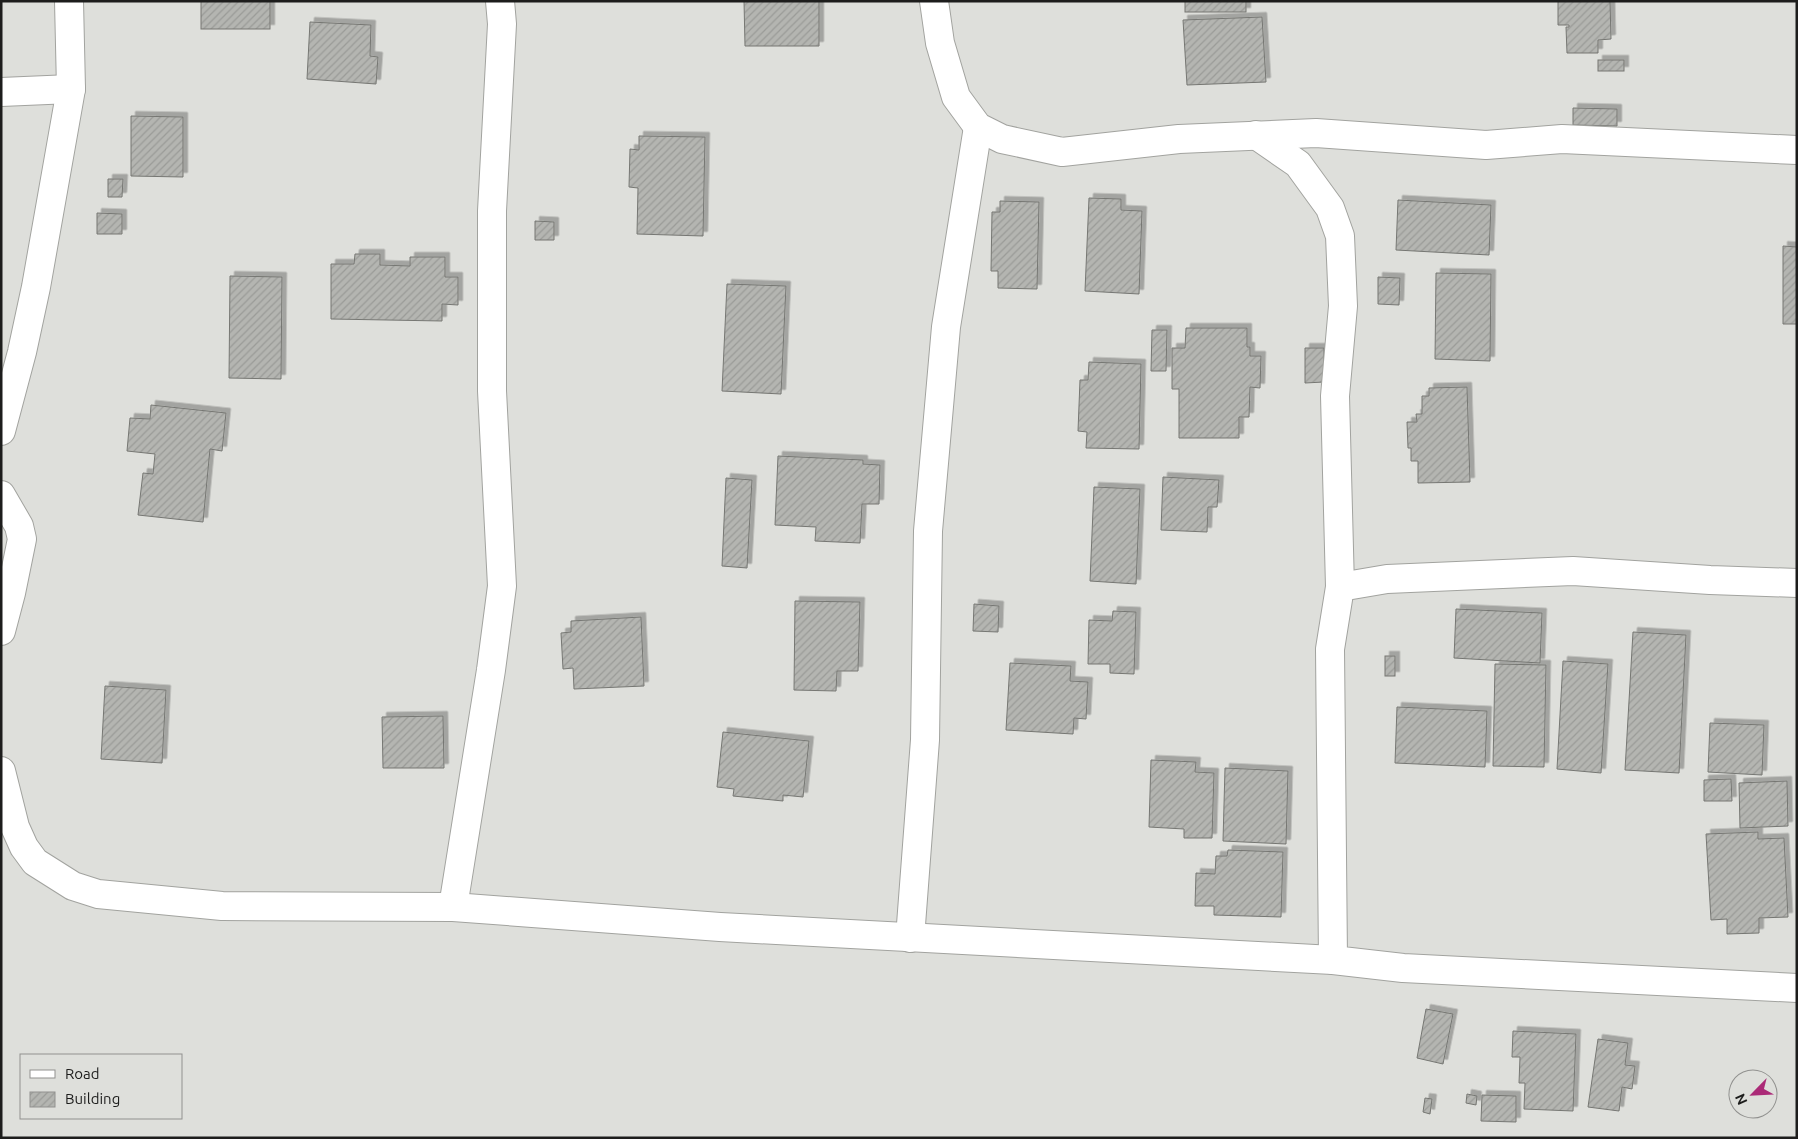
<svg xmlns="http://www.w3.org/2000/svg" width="1798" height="1139" font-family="Ubuntu,sans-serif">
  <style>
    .building { fill: url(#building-hatch); stroke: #767773; filter: url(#shadow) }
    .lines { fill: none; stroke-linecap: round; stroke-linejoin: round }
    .street-casing { stroke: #a2a39f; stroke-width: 30 }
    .street { stroke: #fff; stroke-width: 28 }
  </style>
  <defs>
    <pattern id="building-hatch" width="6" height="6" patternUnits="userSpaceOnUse" patternTransform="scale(1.25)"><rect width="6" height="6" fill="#b4b5b1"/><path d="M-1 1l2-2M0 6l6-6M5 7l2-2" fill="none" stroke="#9a9b98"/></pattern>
    <filter id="shadow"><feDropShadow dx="4.5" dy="-4.5" stdDeviation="0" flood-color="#0004"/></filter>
  </defs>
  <rect width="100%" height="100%" fill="#dedfdb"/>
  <!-- building -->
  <g class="building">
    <rect x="201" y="1" width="69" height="28"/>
    <polygon points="744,1 819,1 819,46 745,46"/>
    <rect x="1185" y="1" width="61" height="11"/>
    <polygon points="1558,1 1610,1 1611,39 1598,40 1598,53 1567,53 1566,27 1569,27 1569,25 1558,25"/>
    <polygon points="1262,17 1266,82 1187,85 1183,20"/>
    <polygon points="310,22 371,25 370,56 378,57 376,84 307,79"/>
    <rect x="1598" y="60" width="26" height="11"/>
    <polygon points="1573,108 1617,109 1617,126 1573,125"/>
    <polygon points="131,116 183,117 183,177 131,176"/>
    <polygon points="639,136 705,137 703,236 637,234 638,188 629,187 630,149 639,150"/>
    <polygon points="108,179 123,179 122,197 108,197"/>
    <polygon points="1089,198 1121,199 1121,210 1142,211 1139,294 1085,291"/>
    <polygon points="1398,200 1491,205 1489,255 1396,250"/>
    <polygon points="1000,201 1039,202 1037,289 998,288 998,271 991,271 992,212 1000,212"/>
    <polygon points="97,213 122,214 122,234 97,234"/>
    <polygon points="535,221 554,222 554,240 535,240"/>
    <polygon points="1783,246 1797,247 1797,324 1783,324"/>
    <polygon points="355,254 380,254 380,265 410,266 410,257 445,257 445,277 458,277 458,305 442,304 442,321 331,319 331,264 354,264"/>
    <polygon points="1436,273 1491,274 1490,361 1435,359"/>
    <polygon points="230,276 282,277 281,379 229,378"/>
    <polygon points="1378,277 1400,278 1399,305 1378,304"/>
    <polygon points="727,284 786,286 781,394 722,391"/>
    <polygon points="1186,328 1247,328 1247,347 1250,347 1250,356 1261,356 1260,388 1250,387 1249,417 1239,417 1239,438 1179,438 1179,389 1172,389 1172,348 1185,348"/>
    <polygon points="1152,330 1167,330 1166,371 1151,371"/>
    <polygon points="1305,348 1324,348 1324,382 1305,383"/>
    <polygon points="1089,362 1141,364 1139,449 1086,448 1087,432 1078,431 1080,380 1088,380"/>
    <polygon points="1467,387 1470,482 1418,483 1418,461 1411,461 1411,448 1408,448 1407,422 1417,422 1416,414 1422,414 1422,396 1429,396 1429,388"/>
    <polygon points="151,405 226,413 222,451 210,449 203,522 138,515 143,473 153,474 155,454 127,451 130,418 150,419"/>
    <polygon points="778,456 863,460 863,464 880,465 879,504 862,504 860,543 815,541 816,527 775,525"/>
    <polygon points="1163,477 1219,480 1217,507 1208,507 1207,532 1161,530"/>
    <polygon points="726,478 752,480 747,568 722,566"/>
    <polygon points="1094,487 1140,489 1136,584 1090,581"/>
    <polygon points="795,601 860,602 858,671 837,671 836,691 794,690"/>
    <polygon points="974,604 999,606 998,632 973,631"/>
    <polygon points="1456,609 1542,613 1540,663 1454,658"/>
    <polygon points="1113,611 1136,612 1134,674 1110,673 1110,664 1088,664 1089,620 1112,621"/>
    <polygon points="641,617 644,686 574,689 573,668 563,669 561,633 571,632 571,621"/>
    <polygon points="1633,632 1686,635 1679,773 1625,770"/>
    <rect x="1385" y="656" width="10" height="20"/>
    <polygon points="1563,661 1608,664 1601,773 1557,769"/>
    <polygon points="1010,663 1071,666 1070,681 1088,682 1086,719 1074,718 1073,734 1006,730"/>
    <polygon points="1495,664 1546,665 1544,767 1493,766"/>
    <polygon points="105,686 166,690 162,763 101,759"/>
    <polygon points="1397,707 1487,711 1485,767 1395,763"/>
    <polygon points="443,716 444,768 383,768 382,717"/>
    <polygon points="1710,723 1764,725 1762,775 1708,772"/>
    <polygon points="723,732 809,741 803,797 783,795 783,801 733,796 734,789 717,787"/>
    <polygon points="1151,760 1196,762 1195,772 1214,773 1212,838 1184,838 1184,829 1149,827"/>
    <polygon points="1225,768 1288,771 1286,844 1223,841"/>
    <polygon points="1731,779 1732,801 1704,801 1704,780"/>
    <polygon points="1787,781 1788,826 1740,828 1739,783"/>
    <polygon points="1758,832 1758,839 1784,838 1788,917 1759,918 1759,933 1727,934 1727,919 1711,920 1706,834"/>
    <polygon points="1228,850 1283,852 1281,917 1214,915 1214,906 1195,906 1196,873 1215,874 1216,856 1227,856"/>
    <polygon points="1426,1009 1453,1014 1443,1064 1417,1058"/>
    <polygon points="1513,1031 1576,1034 1573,1111 1524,1109 1525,1083 1519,1083 1520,1057 1512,1057"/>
    <polygon points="1598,1039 1628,1043 1625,1065 1635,1066 1632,1089 1622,1087 1619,1111 1588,1107"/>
    <polygon points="1467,1094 1477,1096 1476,1105 1466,1103"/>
    <polygon points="1482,1095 1516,1096 1516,1122 1481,1121"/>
    <polygon points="1425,1098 1432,1099 1430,1114 1423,1112"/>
  </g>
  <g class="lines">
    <defs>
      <g id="street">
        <polyline points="934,1 940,43 956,97 978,127 1002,139 1062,152 1179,139 1316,133 1486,145 1562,139 1797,150"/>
        <polyline points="1,92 71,89"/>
        <polyline points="1256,135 1298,164 1330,208 1340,236 1343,306 1335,396 1340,587"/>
        <polyline points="1,431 22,352 36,287 71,89 69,1"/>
        <polyline points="1,495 19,526 22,539 11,593 1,631"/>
        <polyline points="1797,583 1710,580 1573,571 1387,579 1340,587 1330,649 1333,960 1403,968 1797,988"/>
        <polyline points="1,771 15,827 24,847 35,862 73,886 98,894 222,906 453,907 720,927 1333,960"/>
        <polyline points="453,907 491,670 502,586 492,391 492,211 502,24 500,1"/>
        <polyline points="910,938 925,740 928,531 946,327 978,127"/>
      </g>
    </defs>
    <!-- street casing -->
    <use href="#street" class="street-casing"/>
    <!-- street -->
    <use href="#street" class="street"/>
  </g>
  <!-- border -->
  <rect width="1798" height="1139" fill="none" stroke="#1d1d1c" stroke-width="5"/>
  <!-- legend -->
  <rect x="20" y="1054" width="162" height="65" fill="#dedfdb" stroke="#91918f"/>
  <rect x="30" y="1070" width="25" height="8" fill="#ffffff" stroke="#91918f"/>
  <text x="65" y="1079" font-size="15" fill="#1d1d1c">Road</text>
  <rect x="30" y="1092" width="25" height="15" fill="url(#building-hatch)" stroke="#91918f"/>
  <text x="65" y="1104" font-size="15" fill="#1d1d1c">Building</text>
  <!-- north arrow -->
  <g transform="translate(1753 1094) rotate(246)"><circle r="24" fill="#dedfdb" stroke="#91918f"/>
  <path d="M0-4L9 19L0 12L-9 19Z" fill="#ab2a77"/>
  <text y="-8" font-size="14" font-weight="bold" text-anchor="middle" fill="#1d1d1c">N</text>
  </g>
</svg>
